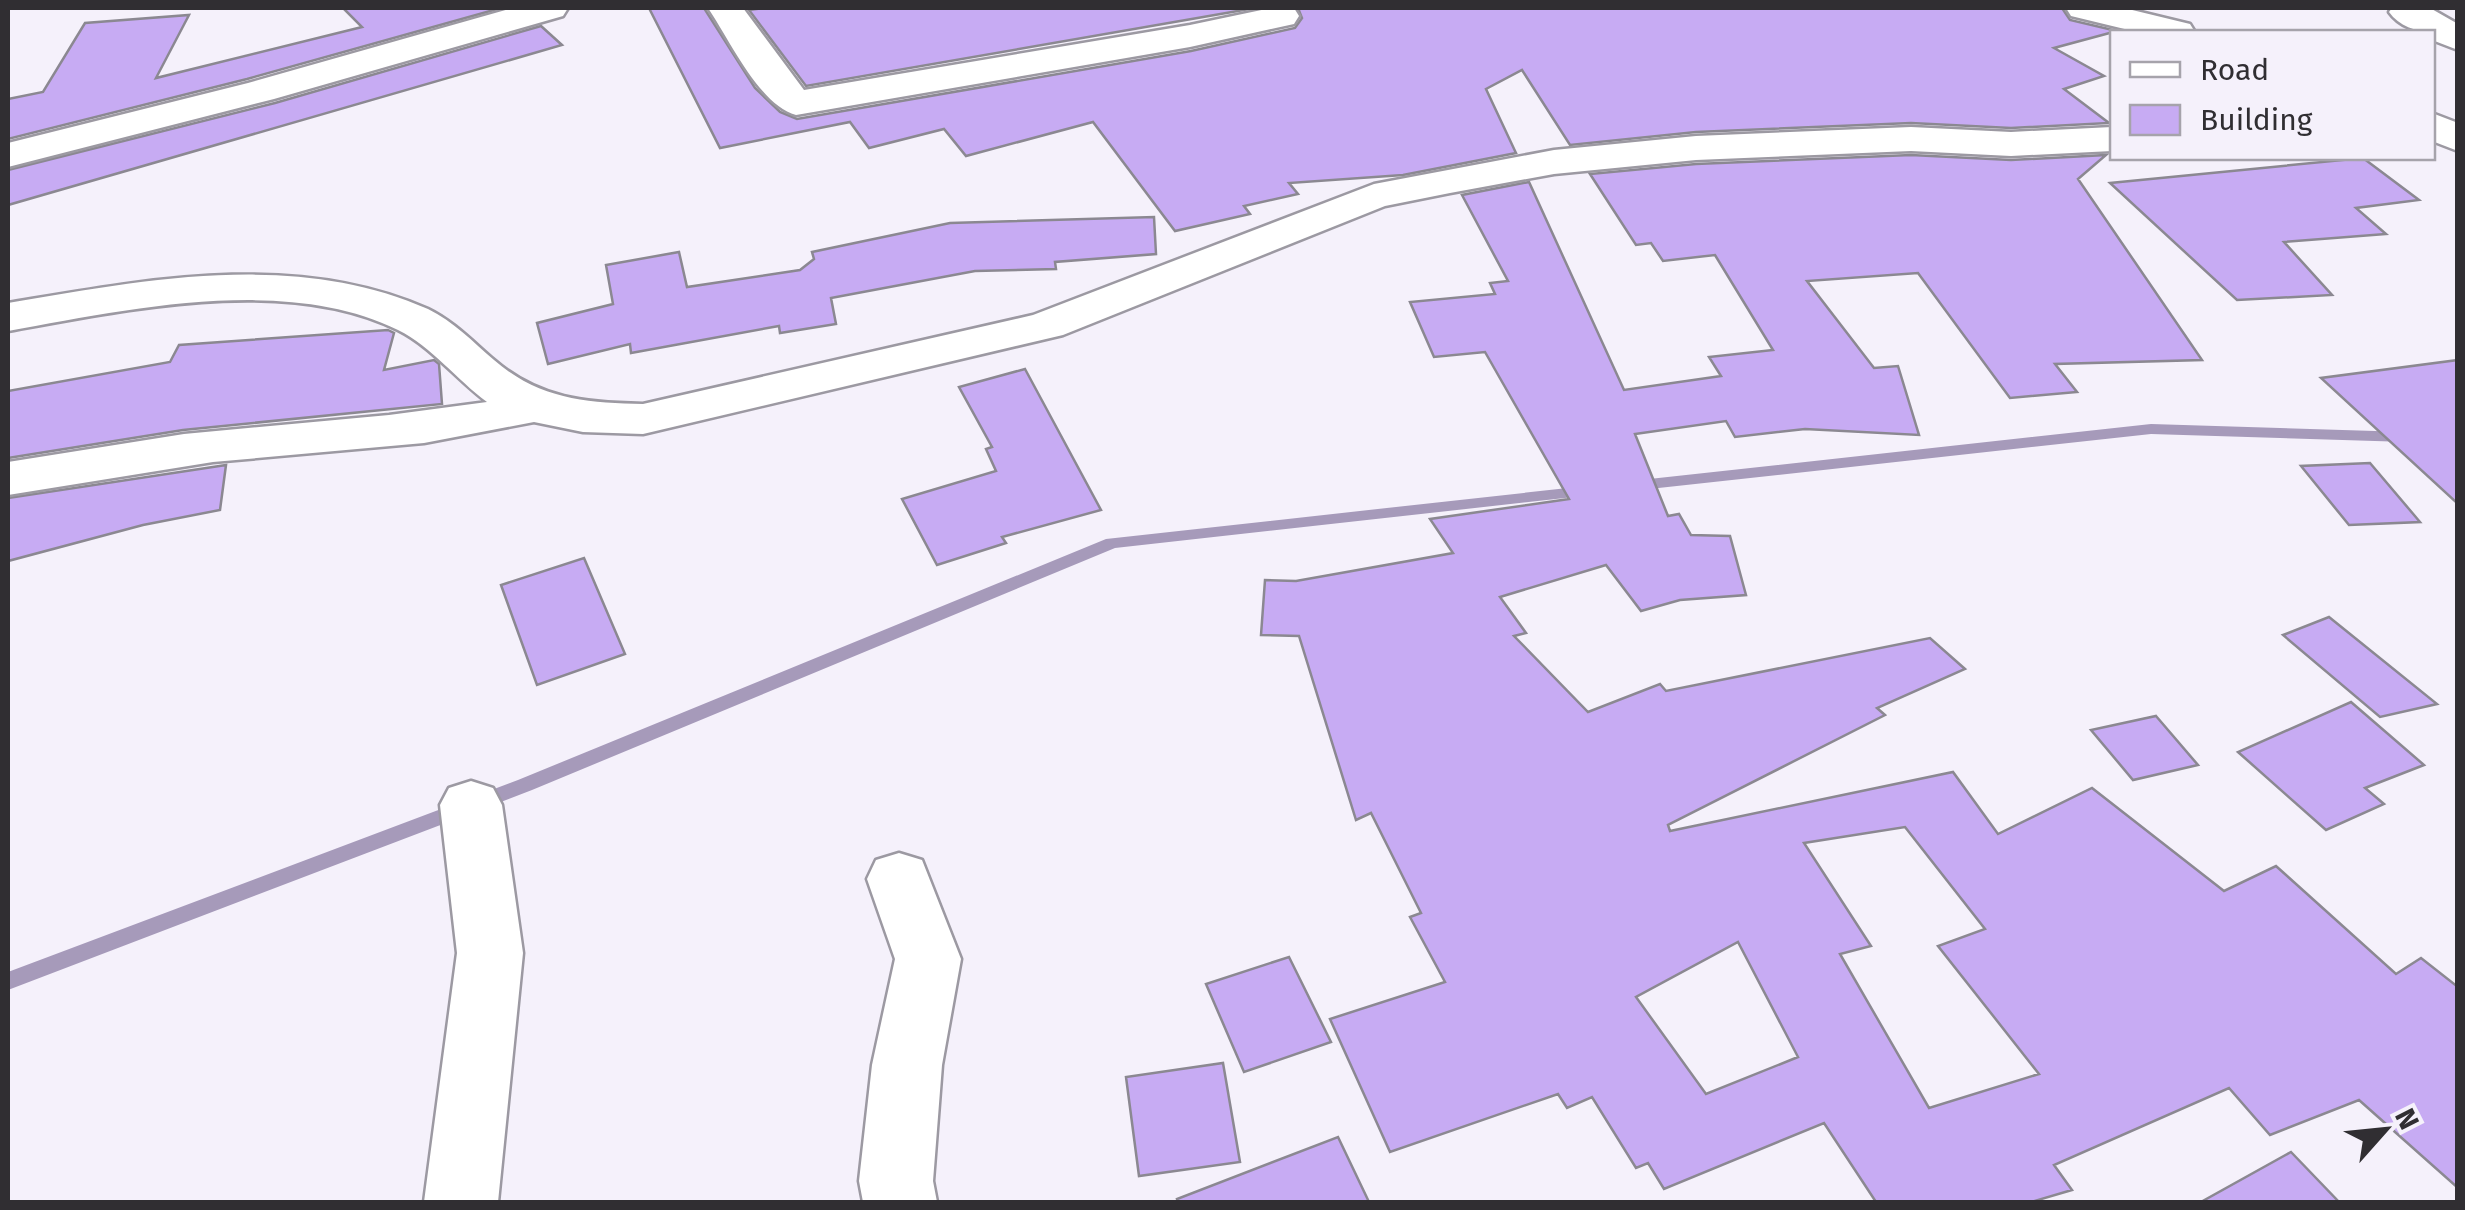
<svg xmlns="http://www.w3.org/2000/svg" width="2465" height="1210" font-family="'Fira Sans',sans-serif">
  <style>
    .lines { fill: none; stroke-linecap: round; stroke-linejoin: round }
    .stream { fill: #a69aba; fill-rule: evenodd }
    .building { fill: #c7abf3; stroke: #8b8891; stroke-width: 2.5; fill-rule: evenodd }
    .street-casing { stroke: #9c99a2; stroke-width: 5 }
    .street { fill: #fff; fill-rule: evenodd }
  </style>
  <rect width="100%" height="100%" fill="#f5f1fb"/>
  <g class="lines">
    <!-- stream -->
    <g class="stream">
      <polygon points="2151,424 2407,432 2415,437 2407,442 2151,434 1631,491 1623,486 1631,481"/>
      <polygon points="1586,486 1594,491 1592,495 1115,548 532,790 8,990 8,972 518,780 1106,539"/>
    </g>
  </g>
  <!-- building -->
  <g class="building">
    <polygon points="343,8 501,8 247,79 8,139 8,99 43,92 85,23 189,15 156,78 362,27"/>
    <polygon points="649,8 704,8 755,88 780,112 797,119 1191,51 1295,28 1302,18 1298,8 2062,8 2070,20 2117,31 2054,48 2104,76 2064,89 2109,123 2011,128 1911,123 1696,132 1570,145 1522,70 1486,89 1516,153 1403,175 1289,183 1298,194 1244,206 1250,214 1175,231 1093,122 966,156 944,129 869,148 850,122 720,148"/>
    <polygon points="764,8 1255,8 806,86 749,10"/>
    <polygon points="541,26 562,45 8,205 8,170 275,103"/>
    <path d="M1911 155 2011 160 2106 155 2078 179 2202 360 2055 364 2077 392 2010 398 1918 273 1807 281 1874 368 1898 366 1919 435 1805 429 1735 437 1726 421 1635 434 1668 516 1679 514 1691 535 1730 536 1746 595 1680 600 1641 611 1606 565 1500 597 1526 633 1514 636 1588 712 1660 684 1666 691 1930 638 1965 669 1877 708 1885 715 1668 825 1670 831 1953 772 1998 834 2092 788 2224 891 2276 866 2396 974 2421 958 2458 987V1188L2359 1100 2270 1135 2229 1088 2054 1165 2072 1190 2031 1202H1876L1824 1123 1664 1189 1648 1163 1636 1168 1592 1097 1567 1108 1558 1094 1390 1152 1330 1019 1445 982 1410 917 1421 913 1371 813 1356 820 1299 636 1261 635 1265 580 1296 581 1453 553 1430 519 1569 499 1485 352 1434 357 1410 302 1495 294 1490 283 1508 281 1462 195 1529 182 1624 390 1721 376 1709 357 1773 350 1715 255 1663 261 1651 243 1636 245 1590 174 1696 164ZM1905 827 1985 929 1938 946 2039 1074 1929 1108 1840 954 1871 946 1804 843ZM1738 942 1798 1057 1706 1094 1636 997Z"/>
    <polygon points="2363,158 2419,200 2356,208 2386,234 2284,242 2332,295 2237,300 2110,183"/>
    <polygon points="1154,217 1156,254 1055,262 1056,269 975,271 831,298 836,324 780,333 779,326 631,353 630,344 548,364 537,323 613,304 606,265 679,252 687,287 800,270 814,259 812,252 950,223"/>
    <polygon points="388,330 394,333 384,370 434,360 439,364 442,404 183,430 8,458 8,391 170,362 179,345"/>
    <polygon points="2458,360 2458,504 2321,378"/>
    <polygon points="1025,369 1101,510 1002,537 1006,543 937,565 902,499 996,471 986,449 992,447 959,387"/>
    <polygon points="2370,463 2420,522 2349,525 2301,466"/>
    <polygon points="226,465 220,510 143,525 8,561 8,498"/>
    <polygon points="584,558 625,654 537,685 501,585"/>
    <polygon points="2329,617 2437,704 2380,717 2283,635"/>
    <polygon points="2351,702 2424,765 2365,788 2384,804 2326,830 2238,752"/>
    <polygon points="2156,716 2198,765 2133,780 2091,730"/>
    <polygon points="1289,957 1331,1042 1244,1072 1206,984"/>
    <polygon points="1223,1063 1240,1162 1139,1176 1126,1077"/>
    <polygon points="1338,1137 1369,1202 1178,1202 1177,1199"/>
    <polygon points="2291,1152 2339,1202 2201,1202"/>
  </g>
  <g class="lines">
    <defs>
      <g id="street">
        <polygon points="513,8 568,8 563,16 274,99 8,167 8,143 248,83"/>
        <path d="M708 8H743L804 90 1190 25 1271 8H1294L1299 16 1294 24 1190 47 796 115C760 106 729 39 708 8Z"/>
        <polygon points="2066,8 2124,8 2190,24 2195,32 2137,32 2071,16"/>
        <path d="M2392 8H2430L2458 24V50L2432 40V32C2416 32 2399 26 2389 12Z"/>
        <polygon points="2432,113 2458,123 2458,151 2432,141"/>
        <path d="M1911 127 2011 132 2112 127V151L2011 156 1911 151 1696 160 1554 174 1450 193 1385 206 1063 335 643 434 583 432 534 422 424 443 213 462 8 495V462L184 434 389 415 487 402C457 380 432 347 398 330 285 274 127 310 8 331V303C146 280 295 250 428 309 453 321 473 342 494 360 539 399 586 403 643 404L1033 315 1374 184 1554 150 1696 136Z"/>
        <polygon points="471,781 493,788 502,805 523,953 498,1202 424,1202 457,953 440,805 449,788"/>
        <polygon points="899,853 922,860 961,959 942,1065 933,1181 937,1202 863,1202 859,1181 872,1065 895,959 867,879 876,860"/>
      </g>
    </defs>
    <!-- street casing -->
    <use href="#street" class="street-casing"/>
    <!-- street -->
    <use href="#street" class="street"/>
  </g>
  <!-- border -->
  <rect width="2465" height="1210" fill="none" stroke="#302e32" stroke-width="20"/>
  <!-- legend -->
  <rect x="2110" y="30" width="325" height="130" fill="#f5f1fb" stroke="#a6a3ab" stroke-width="2.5"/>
  <rect x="2130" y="62" width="50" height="15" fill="#ffffff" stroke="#a6a3ab" stroke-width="2.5"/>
  <text x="2200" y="80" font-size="30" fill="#302e32">Road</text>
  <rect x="2130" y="105" width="50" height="30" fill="#c7abf3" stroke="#a6a3ab" stroke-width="2.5"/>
  <text x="2200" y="130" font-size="30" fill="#302e32">Building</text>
  <!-- north arrow -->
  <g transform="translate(2385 1130) rotate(63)" stroke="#f5f1fb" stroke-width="8" paint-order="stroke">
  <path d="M0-8L18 38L0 25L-18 38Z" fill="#302e32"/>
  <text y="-15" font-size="28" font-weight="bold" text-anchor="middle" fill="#302e32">N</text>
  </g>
</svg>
